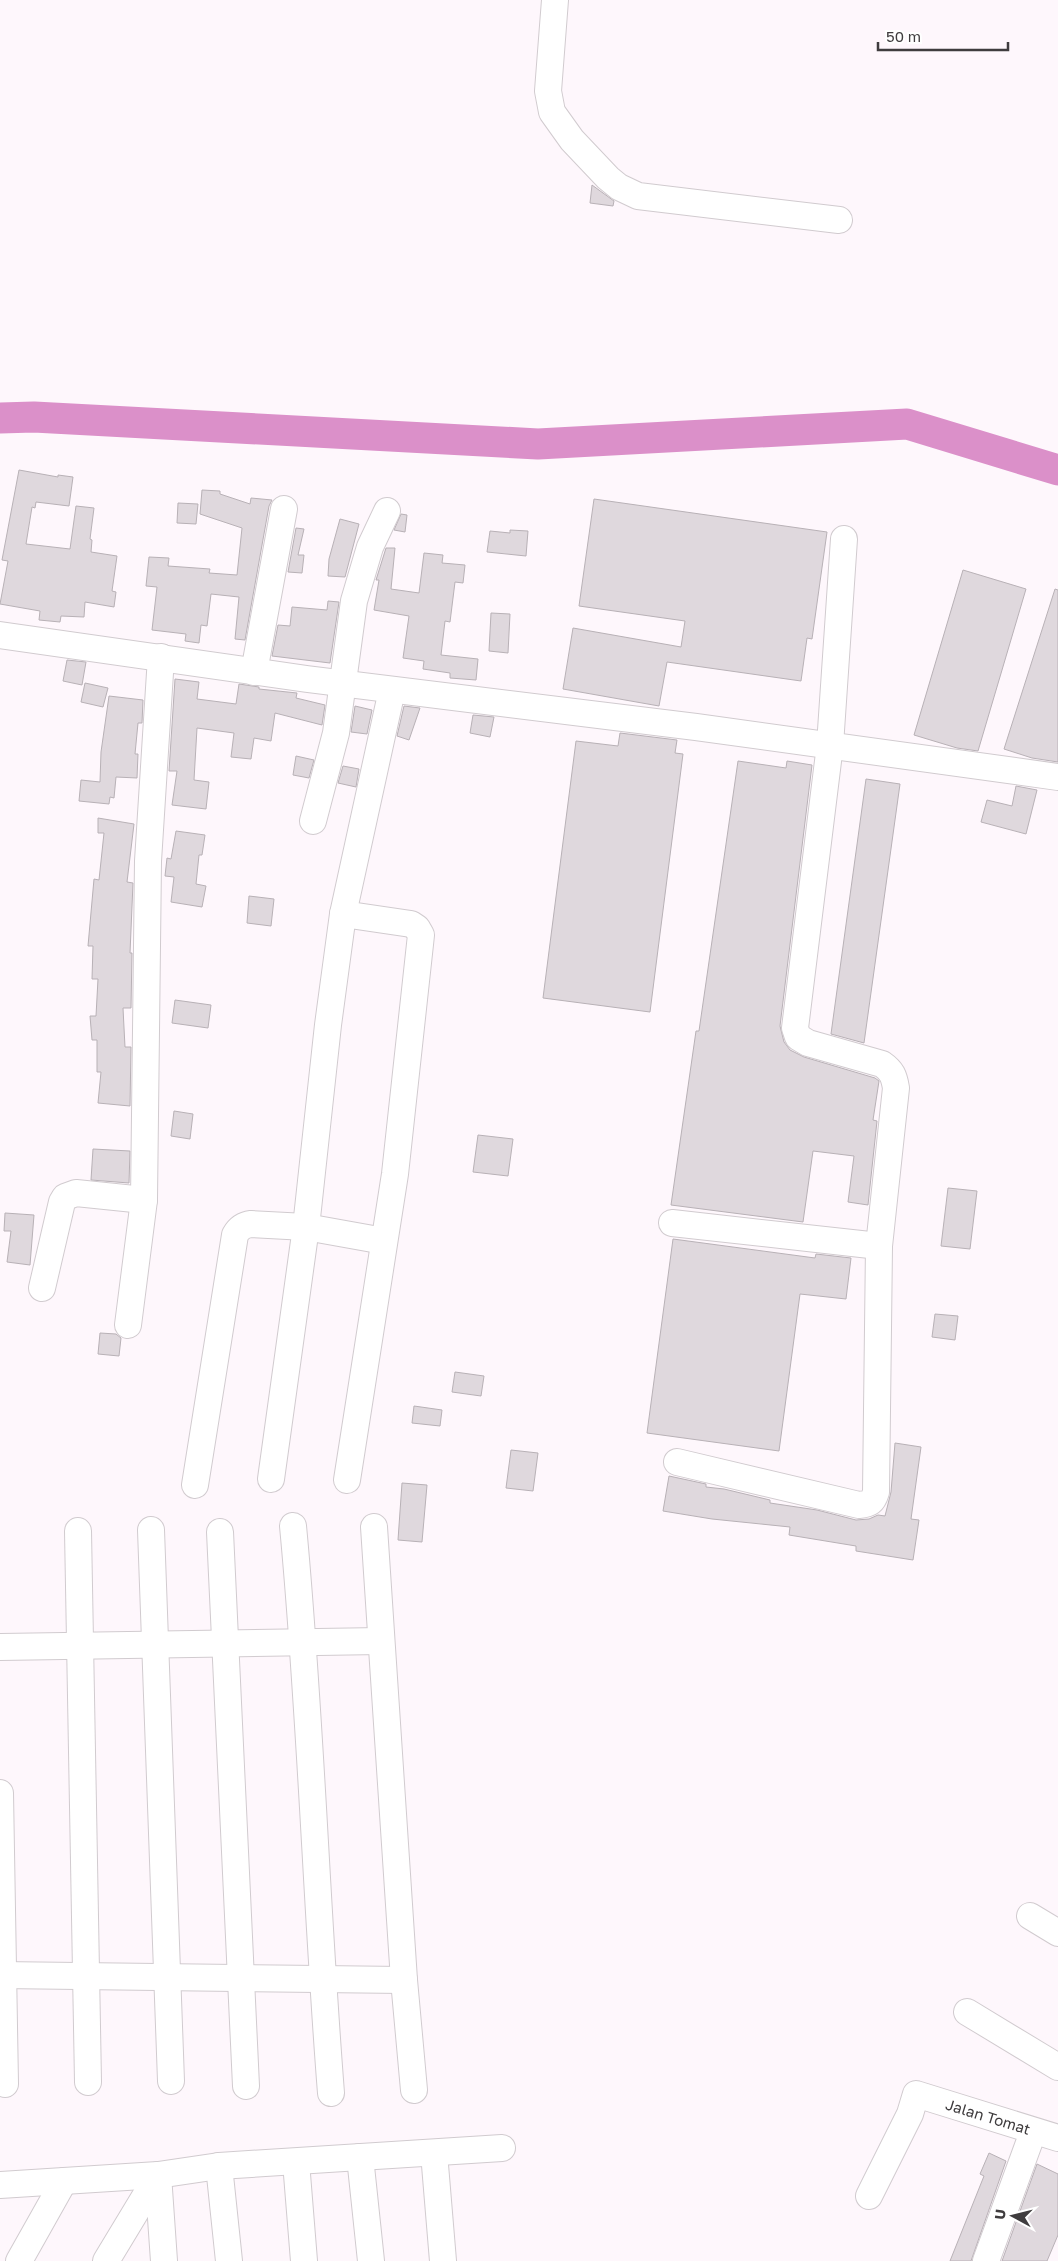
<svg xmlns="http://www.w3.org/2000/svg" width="1058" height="2261" font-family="'Golos Text',sans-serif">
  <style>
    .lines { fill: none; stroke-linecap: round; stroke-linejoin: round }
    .river { stroke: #db90c9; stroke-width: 31 }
    .building { fill: #dfd8dd; stroke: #b8b1b6 }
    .minor-casing { stroke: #d1cbcf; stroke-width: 28 }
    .minor { stroke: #fff; stroke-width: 26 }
    .labels { text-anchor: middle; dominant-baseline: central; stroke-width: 4; stroke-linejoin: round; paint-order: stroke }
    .street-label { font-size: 15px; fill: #3f3c3e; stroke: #fff }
  </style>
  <rect width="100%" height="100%" fill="#fef7fc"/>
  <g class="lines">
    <!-- river -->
    <polyline class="river" points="0,418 34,417 538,444 907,424 1058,470"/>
  </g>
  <!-- building -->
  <g class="building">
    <polygon points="592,185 614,201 613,206 590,203"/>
    <polygon points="19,470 58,477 58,475 73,477 69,506 36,502 35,508 32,507 26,544 70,549 76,506 94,508 90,539 92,540 91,552 117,556 112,591 116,592 114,607 85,602 84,617 61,616 60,622 39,620 40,611 0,604 8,561 2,560"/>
    <polygon points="202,490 220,491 220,494 250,504 251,498 272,500 269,506 245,640 235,639 239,597 211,594 207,626 201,625 199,643 185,641 186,634 152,630 157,587 146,586 149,557 169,558 168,566 210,569 209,573 237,575 242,528 200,514"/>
    <polygon points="594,499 827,532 812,639 807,638 801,681 667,662 659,706 563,689 573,628 681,647 685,621 579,606"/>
    <polygon points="178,503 198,504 196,524 177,523"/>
    <polygon points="401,514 407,515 405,532 394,530"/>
    <polygon points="340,519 359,524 345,577 328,576 329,559"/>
    <polygon points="296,528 304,529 298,555 304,555 302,573 288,572"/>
    <polygon points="510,530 528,531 526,556 487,552 490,531 510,533"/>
    <polygon points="386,548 395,548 391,589 419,593 424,553 443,555 442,563 465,565 463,583 455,582 450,622 445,621 441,655 478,659 476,680 450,678 450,673 423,669 424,661 403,658 409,616 374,610 379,580 376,580"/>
    <polygon points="963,570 1026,589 978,751 957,748 914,735"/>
    <polygon points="1055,589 1058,590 1058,762 1032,758 1004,749"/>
    <polygon points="328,601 339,602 330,663 272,656 278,625 290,626 292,607 327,610"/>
    <polygon points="491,613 510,614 508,653 489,651"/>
    <polygon points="67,660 86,662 82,685 63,681"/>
    <polygon points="175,679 199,682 197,699 236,704 239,684 259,687 259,689 297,693 296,698 325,705 322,725 275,713 271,741 254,738 251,759 231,757 234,733 197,728 194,780 209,782 206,809 172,805 177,771 169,771"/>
    <polygon points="85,683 108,688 103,707 81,702"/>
    <polygon points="109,696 143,700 142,723 138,723 135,754 138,754 137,778 116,777 114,798 110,797 109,804 79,801 81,780 100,782 101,752"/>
    <polygon points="355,706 372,710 367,734 351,732"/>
    <polygon points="404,706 420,708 409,740 397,736"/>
    <polygon points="473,715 494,717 490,737 470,733"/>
    <polygon points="620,733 677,740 675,753 683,754 650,1012 543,998 576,741 618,746"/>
    <polygon points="296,756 314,760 309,778 293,775"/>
    <polygon points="738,761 786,768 787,761 812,765 780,1026 784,1042 790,1050 804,1057 875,1078 879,1081 873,1120 877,1121 868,1205 848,1202 854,1156 813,1151 803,1222 671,1205 696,1031 699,1031"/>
    <polygon points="343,766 359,769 356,787 338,783"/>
    <polygon points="866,779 900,784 864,1043 831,1034"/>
    <polygon points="1016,786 1037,790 1026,834 981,822 987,800 1012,806"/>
    <polygon points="98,818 134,824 127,882 133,883 130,953 132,953 131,1008 123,1008 125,1047 131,1047 130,1106 98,1103 101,1072 97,1072 97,1040 92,1040 90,1016 96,1016 98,979 92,979 93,946 88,946 94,879 99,880 104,833 98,833"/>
    <polygon points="176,831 205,835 202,855 199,855 196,884 206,886 202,907 171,902 174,877 165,876 167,858 171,859"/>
    <polygon points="249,896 274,899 271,926 247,923"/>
    <polygon points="175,1000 211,1005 208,1028 172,1023"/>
    <polygon points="174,1111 193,1114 190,1139 171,1136"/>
    <polygon points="478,1135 513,1139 508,1176 473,1172"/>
    <polygon points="93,1149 130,1151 129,1183 91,1180"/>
    <polygon points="948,1188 977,1191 970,1249 941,1246"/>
    <polygon points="5,1213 34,1215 30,1265 7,1262 11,1231 4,1231"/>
    <polygon points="673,1239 815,1258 816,1254 851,1258 846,1299 800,1294 779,1451 647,1433"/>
    <polygon points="935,1314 958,1316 955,1340 932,1337"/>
    <polygon points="100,1333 116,1334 121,1338 119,1356 98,1354"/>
    <polygon points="455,1372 484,1376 481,1396 452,1392"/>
    <polygon points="414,1406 442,1410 440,1426 412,1423"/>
    <polygon points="895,1443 921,1447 911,1519 919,1520 913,1560 856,1551 856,1546 789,1535 790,1527 712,1519 663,1511 669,1476 706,1484 706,1487 724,1489 770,1500 770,1503 817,1510 856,1520 869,1519 878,1515 885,1516 891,1492"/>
    <polygon points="511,1450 538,1453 533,1491 506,1488"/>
    <polygon points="402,1483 427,1485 422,1542 398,1540"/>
    <polygon points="989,2153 1006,2161 971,2261 950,2261 984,2176 980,2174"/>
    <polygon points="1037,2164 1058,2174 1058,2235 1047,2261 1002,2261"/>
  </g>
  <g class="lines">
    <defs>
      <g id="minor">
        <polyline points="555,0 548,91 552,112 572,140 608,178 619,187 638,196 839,220"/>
        <polyline points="0,635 307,679 696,727 1058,777"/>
        <polyline points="254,672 284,509"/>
        <polyline points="313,821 336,733 354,601 370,547 387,511"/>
        <polyline points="343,914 411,924 417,928 421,935 395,1174 347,1480"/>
        <polyline points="672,1223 879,1246"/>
        <polyline points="42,1288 62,1202 65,1197 76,1193 144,1200"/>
        <polyline points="128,1325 144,1200 148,861 161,657"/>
        <path d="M677 1462 859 1505C870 1504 873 1502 876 1492L879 1246 896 1088C894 1076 892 1071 882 1064L808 1043 798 1037 795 1028 830 745 844 539"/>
        <polyline points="271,1479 306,1227 328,1025 343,914 392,690"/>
        <path d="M195 1485 235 1235C239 1228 243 1225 251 1224L306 1227 384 1241"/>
        <path d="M293 1526C311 1715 316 1904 331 2093"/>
        <polyline points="374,1527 404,1980 414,2090"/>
        <polyline points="151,1530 171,2081"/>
        <polyline points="78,1531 88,2082"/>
        <polyline points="220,1532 246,2086"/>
        <polyline points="0,1647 381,1641"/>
        <polyline points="0,1793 5,2084"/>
        <polyline points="1030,1916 1058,1933"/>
        <polyline points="0,1975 404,1980"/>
        <polyline points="967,2012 1058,2067"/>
        <polyline points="434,2153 443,2261"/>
        <polyline points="360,2157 371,2261"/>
        <polyline points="296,2162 304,2261"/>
        <polyline points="219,2166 229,2261"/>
        <polyline points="0,2185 158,2175 164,2261"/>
        <path id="s1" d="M869 2196 910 2114 916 2094 1058 2138"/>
        <polyline points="19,2261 64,2181"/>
        <polyline points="106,2261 158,2175 219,2166 502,2148"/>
        <polyline points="986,2261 1033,2132"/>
      </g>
    </defs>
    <!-- minor casing -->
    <use href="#minor" class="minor-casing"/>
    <!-- minor -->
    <use href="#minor" class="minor"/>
  </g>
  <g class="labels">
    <!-- street labels -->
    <g class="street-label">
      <text stroke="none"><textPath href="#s1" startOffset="188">Jalan Tomat</textPath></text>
    </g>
  </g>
  <!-- north arrow -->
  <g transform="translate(1013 2216) rotate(277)" stroke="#ffffff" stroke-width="4" paint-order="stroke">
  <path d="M0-4L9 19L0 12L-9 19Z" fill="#3f3c3e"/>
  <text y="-8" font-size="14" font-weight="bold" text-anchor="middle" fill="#3f3c3e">U</text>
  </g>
  <!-- scale -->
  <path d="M878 42v8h130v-8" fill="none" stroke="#3f3c3e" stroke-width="2.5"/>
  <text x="886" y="42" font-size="15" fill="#3f3c3e" stroke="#ffffff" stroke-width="4" paint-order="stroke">50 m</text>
</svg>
